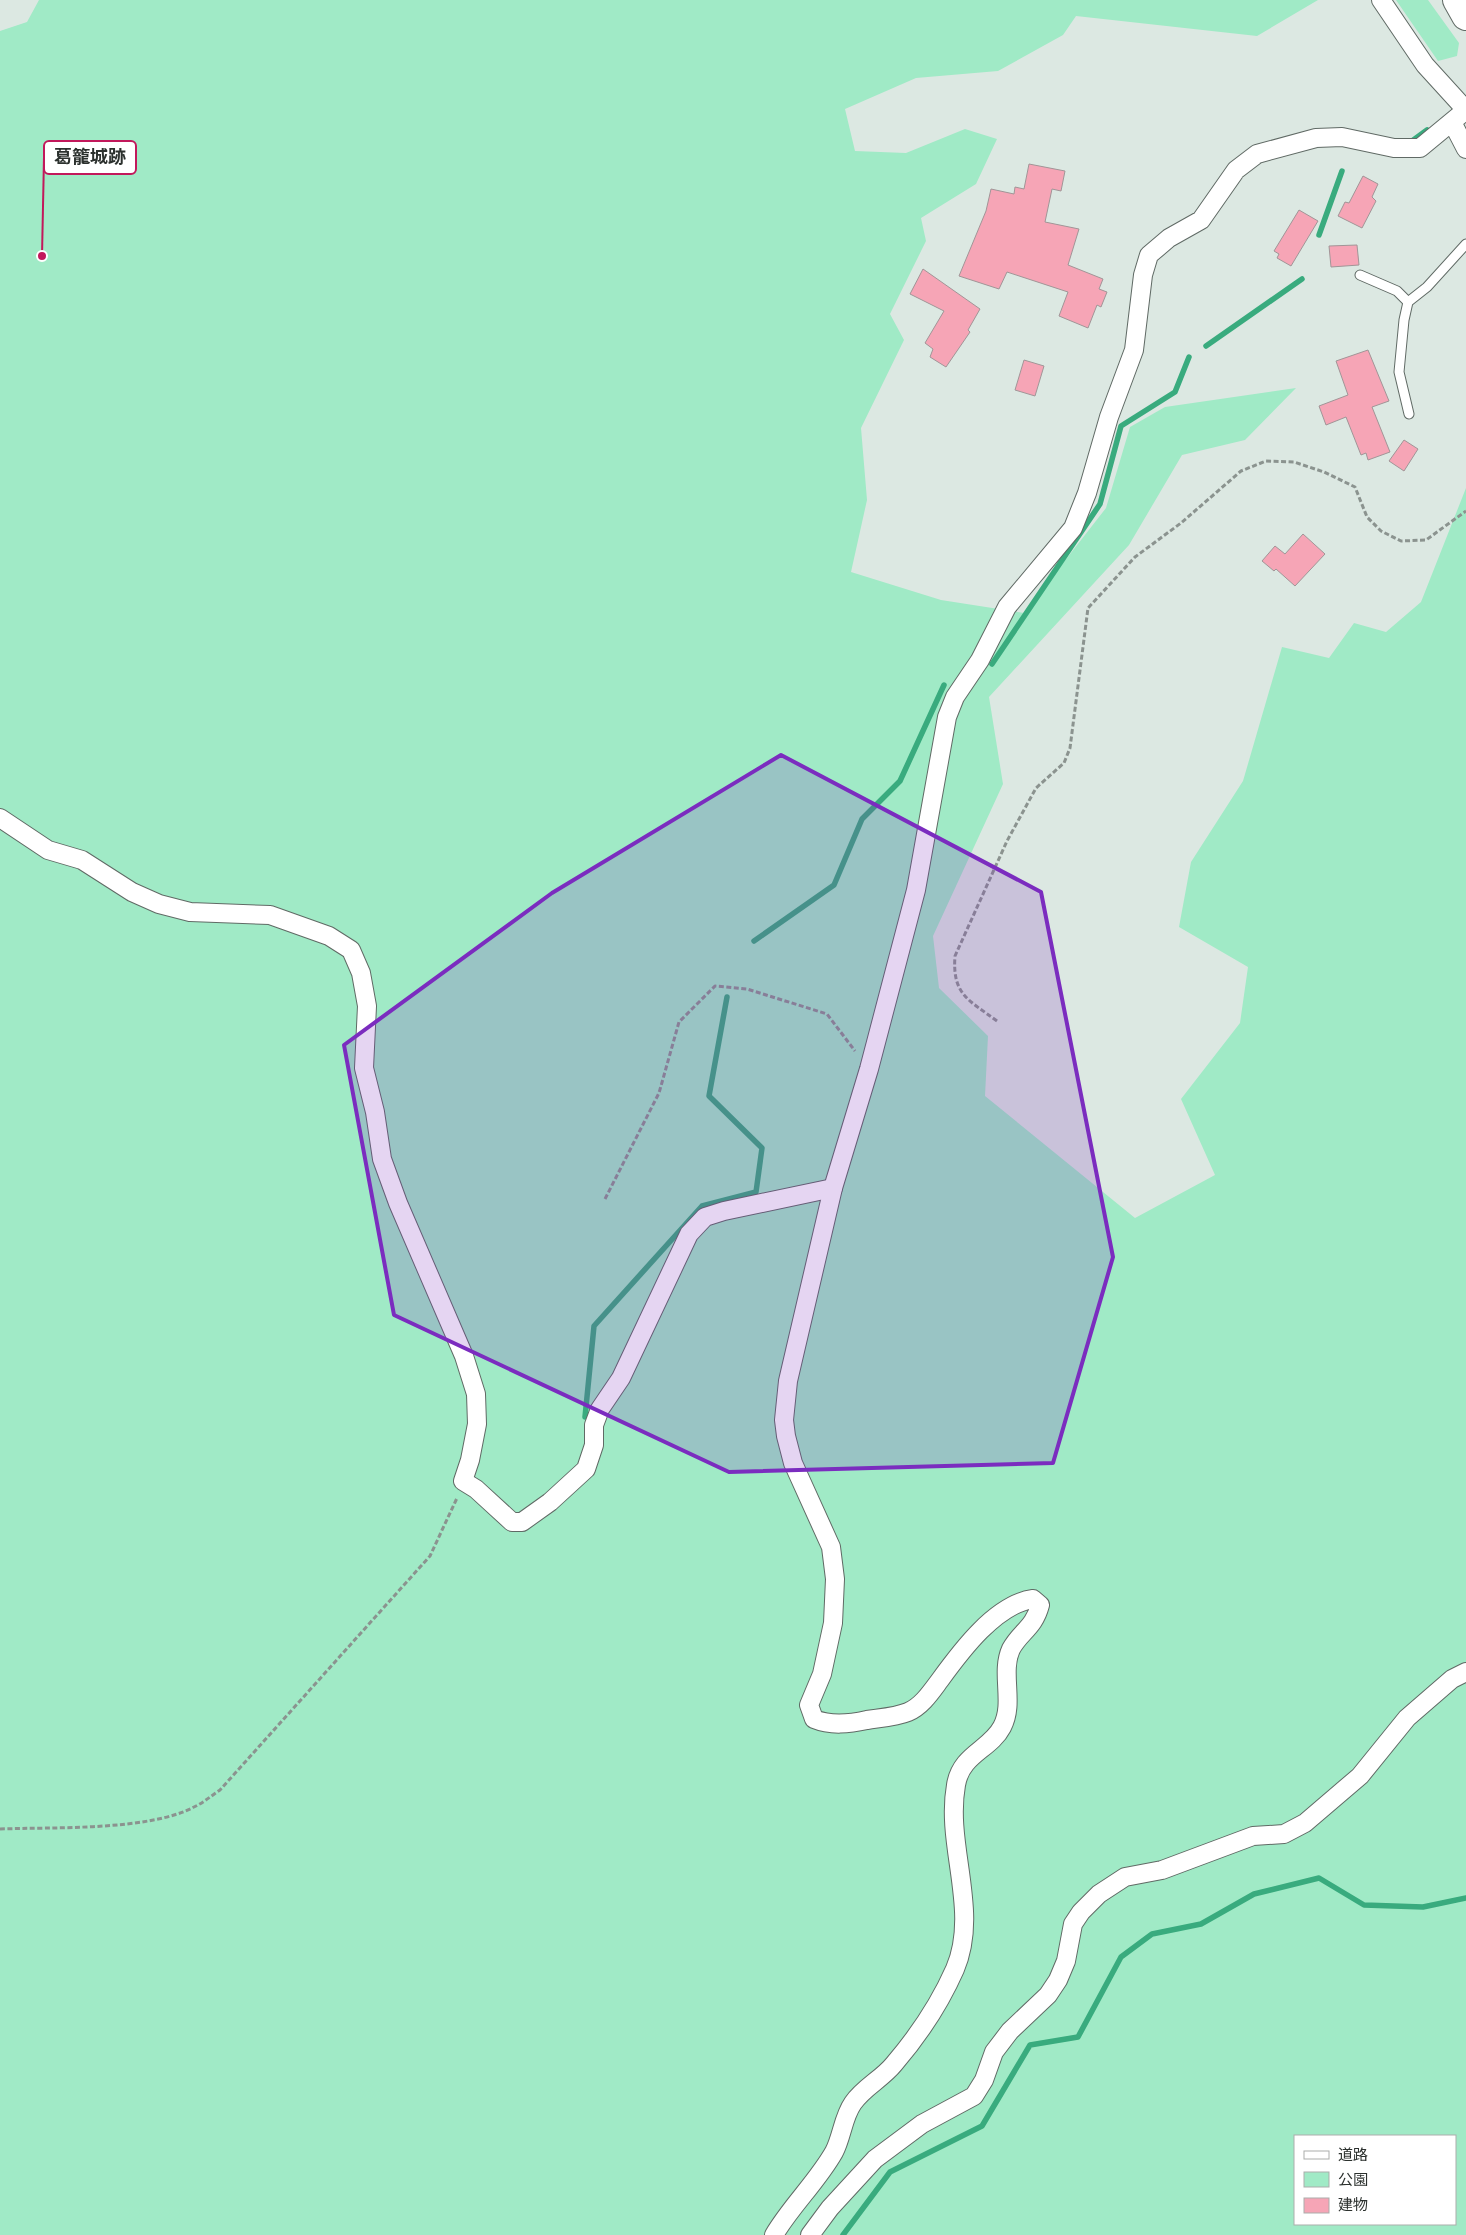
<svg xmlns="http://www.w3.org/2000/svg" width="1466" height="2235" font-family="Lato,'Noto Sans JP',sans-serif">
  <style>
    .green { fill: #a0eac6; fill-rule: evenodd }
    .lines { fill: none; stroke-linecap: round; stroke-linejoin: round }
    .stream { stroke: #39ab7e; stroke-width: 5.5 }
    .building { fill: #f6a5b6; stroke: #a19597 }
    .service-casing { stroke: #606a65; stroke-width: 11 }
    .minor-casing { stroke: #606a65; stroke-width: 20 }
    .motorway-casing { stroke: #606a65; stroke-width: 30 }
    .path { stroke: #8b938f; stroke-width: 3; stroke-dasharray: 5 2.5; stroke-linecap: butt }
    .service { stroke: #fff; stroke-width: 9 }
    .minor { stroke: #fff; stroke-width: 18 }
    .motorway { stroke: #fff; stroke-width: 28 }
    .marked { fill: #7b2cbf; fill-opacity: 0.2; stroke: #7b2cbf; stroke-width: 4; stroke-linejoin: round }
    .leader { fill: none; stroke: #c2185b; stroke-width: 2 }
    .callout-dot { fill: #c2185b; stroke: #fff; stroke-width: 2 }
    .callout { fill: #fff; stroke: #c2185b; stroke-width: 2 }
    .callout-label { font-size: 18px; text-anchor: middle; font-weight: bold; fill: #2c312e }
  </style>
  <rect width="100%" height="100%" fill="#dce8e2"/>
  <!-- green -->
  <g class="green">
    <path d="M39 0H1318L1257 36 1076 16 1063 35 998 71 916 78 845 109 855 151 906 153 965 129 997 139 976 184 921 218 926 241 890 314 904 340 861 428 867 500 851 572 941 600 1024 613 1106 508 1130 427 1165 407 1296 388 1245 440 1182 455 1129 545 989 697 1003 784 933 936 939 988 988 1036 985 1096 1135 1218 1215 1175 1181 1099 1240 1023 1248 967 1179 927 1191 862 1243 781 1282 647 1329 658 1354 623 1386 632 1421 602 1466 488V2235H0V31L27 22ZM1295 2136H1455V2224H1295Z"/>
    <polygon points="1396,0 1428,0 1459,43 1457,56 1438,61"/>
  </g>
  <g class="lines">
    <!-- stream -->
    <g class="stream">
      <polyline points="1408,141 1412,141 1427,130"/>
      <polyline points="1319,235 1342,171"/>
      <polyline points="1206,346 1302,279"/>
      <polyline points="992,664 1100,504 1121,426 1175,392 1189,357"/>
      <polyline points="754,941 834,885 862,819 900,781 944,685"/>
      <polyline points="585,1417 594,1326 702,1206 756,1192 762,1148 709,1096 727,997"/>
      <polyline points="843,2235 890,2172 982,2126 1030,2045 1078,2037 1121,1957 1152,1934 1201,1924 1254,1894 1319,1878 1364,1905 1423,1907 1466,1898"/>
    </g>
  </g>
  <!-- building -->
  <g class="building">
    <polygon points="1029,164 1065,171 1061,191 1052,189 1045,222 1079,229 1068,265 1103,279 1099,289 1107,292 1101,307 1097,305 1088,328 1059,316 1068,292 1007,272 999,289 959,276 986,211 991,189 1014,194 1015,187 1024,189"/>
    <polygon points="1363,176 1378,184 1372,197 1376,201 1362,228 1338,216 1345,202 1349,203"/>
    <polygon points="1299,210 1318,221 1291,266 1277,258 1279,254 1274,251"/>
    <polygon points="1357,245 1359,265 1331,267 1329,246"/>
    <polygon points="923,269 980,309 968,330 970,332 946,367 930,357 933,349 925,343 944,311 910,294"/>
    <polygon points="1368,350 1389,401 1372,407 1390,452 1368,460 1366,453 1361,455 1346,417 1326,425 1319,406 1348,395 1336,361"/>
    <polygon points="1024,360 1044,366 1035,396 1015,390"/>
    <polygon points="1404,440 1418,449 1404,471 1389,461"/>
    <polygon points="1303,534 1325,554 1295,586 1276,569 1274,571 1262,561 1275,546 1285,554"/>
  </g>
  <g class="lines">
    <defs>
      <g id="service">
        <polyline points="1360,275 1397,291 1408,302"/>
        <polyline points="1409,414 1399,372 1404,320 1408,302 1427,287 1466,244"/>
      </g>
      <g id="minor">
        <polyline points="1381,0 1425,65 1466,110"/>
        <polyline points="1453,124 1466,149"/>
        <polyline points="0,818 48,850 82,860 132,892 159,904 190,912 270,915 329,936 351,950 361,973 367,1006 364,1068 375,1112 382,1159 398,1203 464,1356 476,1394 477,1424 470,1460 463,1481 476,1489 512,1522 522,1522 550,1502 586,1469 594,1445 594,1425 600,1409 621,1378 689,1234 705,1217 724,1211 833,1188"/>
        <path d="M774 2235C791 2206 817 2182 834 2152 842 2137 843 2117 853 2103 864 2087 882 2079 894 2064 918 2036 940 2003 955 1969 980 1910 945 1846 956 1785 961 1754 990 1750 1002 1727 1015 1703 1000 1673 1011 1649 1020 1632 1034 1628 1040 1605L1033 1599C996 1604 961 1651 940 1680 931 1692 922 1706 908 1712 896 1717 880 1718 867 1720 849 1724 831 1726 814 1719L809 1705 822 1674 833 1623 835 1579 831 1547 793 1463 786 1436 784 1420 788 1381 833 1188 869 1069 916 890 947 717 955 697 980 660 1007 607 1073 528 1087 493 1109 417 1134 350 1143 275 1149 255 1169 238 1201 220 1236 170 1257 154 1316 138 1342 137 1394 148H1420L1466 110"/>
        <polyline points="810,2235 830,2208 875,2159 922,2124 974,2096 984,2080 994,2052 1010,2031 1048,1995 1058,1980 1066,1961 1073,1924 1081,1912 1099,1894 1125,1877 1162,1870 1253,1836 1284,1834 1305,1823 1360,1776 1407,1718 1452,1679 1466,1672"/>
      </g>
      <polyline id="motorway" points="1457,0 1466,16"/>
    </defs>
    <!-- service casing -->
    <use href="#service" class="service-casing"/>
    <!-- minor casing -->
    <use href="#minor" class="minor-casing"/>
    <!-- motorway casing -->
    <use href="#motorway" class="motorway-casing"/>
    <!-- path -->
    <g class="path">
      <path d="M997 1021C969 1000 952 995 955 956L1007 841 1036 788 1064 763 1070 748 1088 608 1135 557 1181 523 1241 471 1266 461 1294 462 1324 472 1355 487 1367 517 1381 531 1401 541 1426 540 1466 511"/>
      <polyline points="605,1199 659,1093 679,1022 715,986 747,989 827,1014 855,1051"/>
      <path d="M0 1829C52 1827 149 1831 194 1807 203 1803 211 1796 220 1790L430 1556 457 1498"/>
    </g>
    <!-- service -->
    <use href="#service" class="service"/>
    <!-- minor -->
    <use href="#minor" class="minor"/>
    <!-- motorway -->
    <use href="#motorway" class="motorway"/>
  </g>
  <!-- marked area -->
  <path class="marked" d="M781 755 1041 892 1113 1257 1053 1463 729 1472 394 1315 344 1045 552 893Z"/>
  <!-- callouts -->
  <path class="leader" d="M42 256L44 157"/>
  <circle class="callout-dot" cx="42" cy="256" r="5"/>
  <rect class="callout" x="44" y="141" width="92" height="33" rx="5"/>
  <g class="callout-label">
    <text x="90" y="163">葛籠城跡</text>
  </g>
  <!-- legend -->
  <rect x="1294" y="2135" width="162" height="90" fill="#ffffff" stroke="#abadab"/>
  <rect x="1304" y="2151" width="25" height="8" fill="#ffffff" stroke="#abadab"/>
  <text x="1338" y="2160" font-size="15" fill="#2c312e">道路</text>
  <rect x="1304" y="2172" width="25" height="15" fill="#a0eac6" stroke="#abadab"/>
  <text x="1338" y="2185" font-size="15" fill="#2c312e">公園</text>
  <rect x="1304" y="2198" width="25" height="15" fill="#f6a5b6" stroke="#abadab"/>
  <text x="1338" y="2210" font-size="15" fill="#2c312e">建物</text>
</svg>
